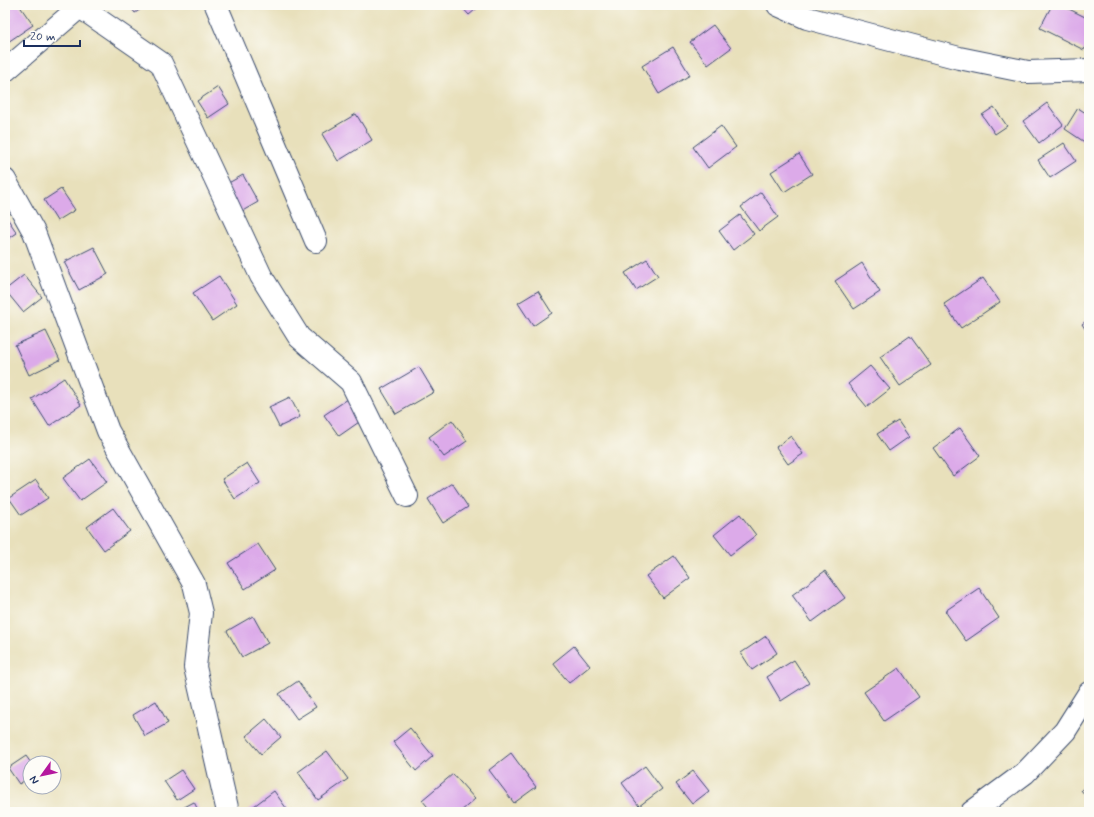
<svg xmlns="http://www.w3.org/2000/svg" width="1094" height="817" font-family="Mynerve,sans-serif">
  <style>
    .building { fill: #dcaae9 }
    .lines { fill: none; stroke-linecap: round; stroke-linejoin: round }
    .minor-casing { stroke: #3a4a6c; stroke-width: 24 }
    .minor { stroke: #fff; stroke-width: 22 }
  </style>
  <rect width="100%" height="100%" fill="#fdfcf7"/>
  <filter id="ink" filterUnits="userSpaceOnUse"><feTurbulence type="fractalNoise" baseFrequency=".025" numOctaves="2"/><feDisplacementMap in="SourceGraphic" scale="8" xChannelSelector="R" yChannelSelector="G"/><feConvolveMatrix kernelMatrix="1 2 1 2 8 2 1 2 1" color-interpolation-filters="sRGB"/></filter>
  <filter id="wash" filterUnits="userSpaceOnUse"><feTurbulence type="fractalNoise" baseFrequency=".012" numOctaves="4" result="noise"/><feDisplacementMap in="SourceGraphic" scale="16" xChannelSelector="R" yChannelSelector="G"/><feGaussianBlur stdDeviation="0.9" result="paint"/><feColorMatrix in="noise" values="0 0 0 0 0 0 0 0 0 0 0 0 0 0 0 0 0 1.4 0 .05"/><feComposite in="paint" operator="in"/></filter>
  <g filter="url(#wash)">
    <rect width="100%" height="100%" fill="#e8e0bb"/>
    <g id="blocks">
      <!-- building -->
      <g class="building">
        <polygon points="5,5 19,5 33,25 5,44"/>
        <polygon points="129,5 147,5 135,13"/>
        <polygon points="460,5 481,5 469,15"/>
        <polygon points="1052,5 1061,5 1089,19 1089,39 1084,50 1040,28"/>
        <polygon points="713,25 731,48 708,65 690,42"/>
        <polygon points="673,47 690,75 659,94 642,66"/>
        <polygon points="218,87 229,104 208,118 197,101"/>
        <polygon points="1047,103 1063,125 1039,143 1023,121"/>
        <polygon points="994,107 1007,126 995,134 982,115"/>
        <polygon points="1078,108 1089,115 1089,139 1086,143 1065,129"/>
        <polygon points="356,114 372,140 338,161 322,134"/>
        <polygon points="721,126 736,147 708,168 693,147"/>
        <polygon points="1064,143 1076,161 1050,178 1038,160"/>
        <polygon points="799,154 812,174 784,192 771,172"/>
        <polygon points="243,175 258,202 239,213 223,186"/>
        <polygon points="61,189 75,210 57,221 44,200"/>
        <polygon points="761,192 778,217 759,231 741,207"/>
        <polygon points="5,215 17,233 5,241"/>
        <polygon points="740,215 754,234 733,250 719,231"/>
        <polygon points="94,247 108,274 79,290 64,262"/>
        <polygon points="647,259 658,276 636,290 625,273"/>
        <polygon points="862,263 880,292 854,309 835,281"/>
        <polygon points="24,275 42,297 23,312 5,290"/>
        <polygon points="219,276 237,304 212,321 193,293"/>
        <polygon points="983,278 1000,302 961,328 944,304"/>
        <polygon points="538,291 552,313 533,326 518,303"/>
        <polygon points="1089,319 1089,335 1082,324"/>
        <polygon points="46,331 60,360 29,375 15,345"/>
        <polygon points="910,336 931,365 900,386 880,357"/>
        <polygon points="870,366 890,389 867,407 848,384"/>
        <polygon points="419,367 434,392 396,414 381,389"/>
        <polygon points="64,378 81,405 49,426 32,399"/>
        <polygon points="290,397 300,417 279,427 269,407"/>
        <polygon points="348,399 362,420 339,436 324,415"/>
        <polygon points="452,420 467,441 444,457 429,437"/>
        <polygon points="898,421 909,437 889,451 877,434"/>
        <polygon points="960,428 980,456 953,476 933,448"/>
        <polygon points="791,436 803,454 788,464 776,447"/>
        <polygon points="90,459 107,482 80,501 63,478"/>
        <polygon points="247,463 260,483 235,499 222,479"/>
        <polygon points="36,480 48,498 21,515 9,498"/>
        <polygon points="452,483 468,507 443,523 428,499"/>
        <polygon points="113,508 130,531 104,550 87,527"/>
        <polygon points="740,514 756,535 730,555 714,535"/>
        <polygon points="258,544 275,570 245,589 228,563"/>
        <polygon points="674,556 690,578 663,598 646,576"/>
        <polygon points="825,571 845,598 812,622 792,595"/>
        <polygon points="979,588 999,618 966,641 945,611"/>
        <polygon points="253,616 268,643 242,657 227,631"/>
        <polygon points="766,636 777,653 752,670 741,653"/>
        <polygon points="574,646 590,666 569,683 553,663"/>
        <polygon points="794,660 809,683 781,701 767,677"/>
        <polygon points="899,668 919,697 884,721 864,692"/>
        <polygon points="298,681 316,707 297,719 279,694"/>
        <polygon points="156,701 168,723 145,736 133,715"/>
        <polygon points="266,719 281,737 261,754 246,736"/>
        <polygon points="410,728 433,756 416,771 393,742"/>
        <polygon points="327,751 348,779 318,800 298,772"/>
        <polygon points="511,753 536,787 514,803 489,770"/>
        <polygon points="26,756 31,763 30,777 19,784 8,768"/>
        <polygon points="645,766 662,789 639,806 622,783"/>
        <polygon points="181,770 194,789 177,800 164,781"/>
        <polygon points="693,771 709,791 692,804 676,784"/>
        <polygon points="453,774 475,799 460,812 432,812 422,800"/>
        <polygon points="1089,784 1089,800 1081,790"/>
        <polygon points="274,791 289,812 246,812"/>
        <polygon points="194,802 199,812 175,812"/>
      </g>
    </g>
  </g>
  <g filter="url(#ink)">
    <use href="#blocks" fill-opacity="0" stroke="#3a4a6c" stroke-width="1"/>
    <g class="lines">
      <defs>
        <g id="minor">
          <polyline points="216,5 316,241"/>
          <polyline points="778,5 807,18 959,58 1028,72 1089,70"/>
          <polyline points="80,7 161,63 261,276 299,337 351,382 407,496"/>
          <polyline points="5,71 82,5"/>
          <polyline points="5,180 34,232 108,431 194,584 201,613 195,667 228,812"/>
          <polyline points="972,812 1025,773 1065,731 1089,693"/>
        </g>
      </defs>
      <!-- minor casing -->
      <use href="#minor" class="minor-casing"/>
      <!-- minor -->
      <use href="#minor" class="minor"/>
    </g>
  </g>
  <!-- margin -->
  <rect width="1094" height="817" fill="none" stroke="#fdfcf7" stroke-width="20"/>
  <!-- north arrow -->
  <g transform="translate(42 775) rotate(237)"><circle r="19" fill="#fdfcf7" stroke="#a3aaba"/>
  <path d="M0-3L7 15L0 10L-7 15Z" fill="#b5179e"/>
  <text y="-6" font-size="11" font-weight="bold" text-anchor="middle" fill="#1b2f5e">N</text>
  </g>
  <!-- scale -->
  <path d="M24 40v6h56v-6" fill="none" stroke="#1b2f5e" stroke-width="2"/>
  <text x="30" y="40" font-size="12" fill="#1b2f5e" stroke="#fdfcf7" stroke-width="3" paint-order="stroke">20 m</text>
</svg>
